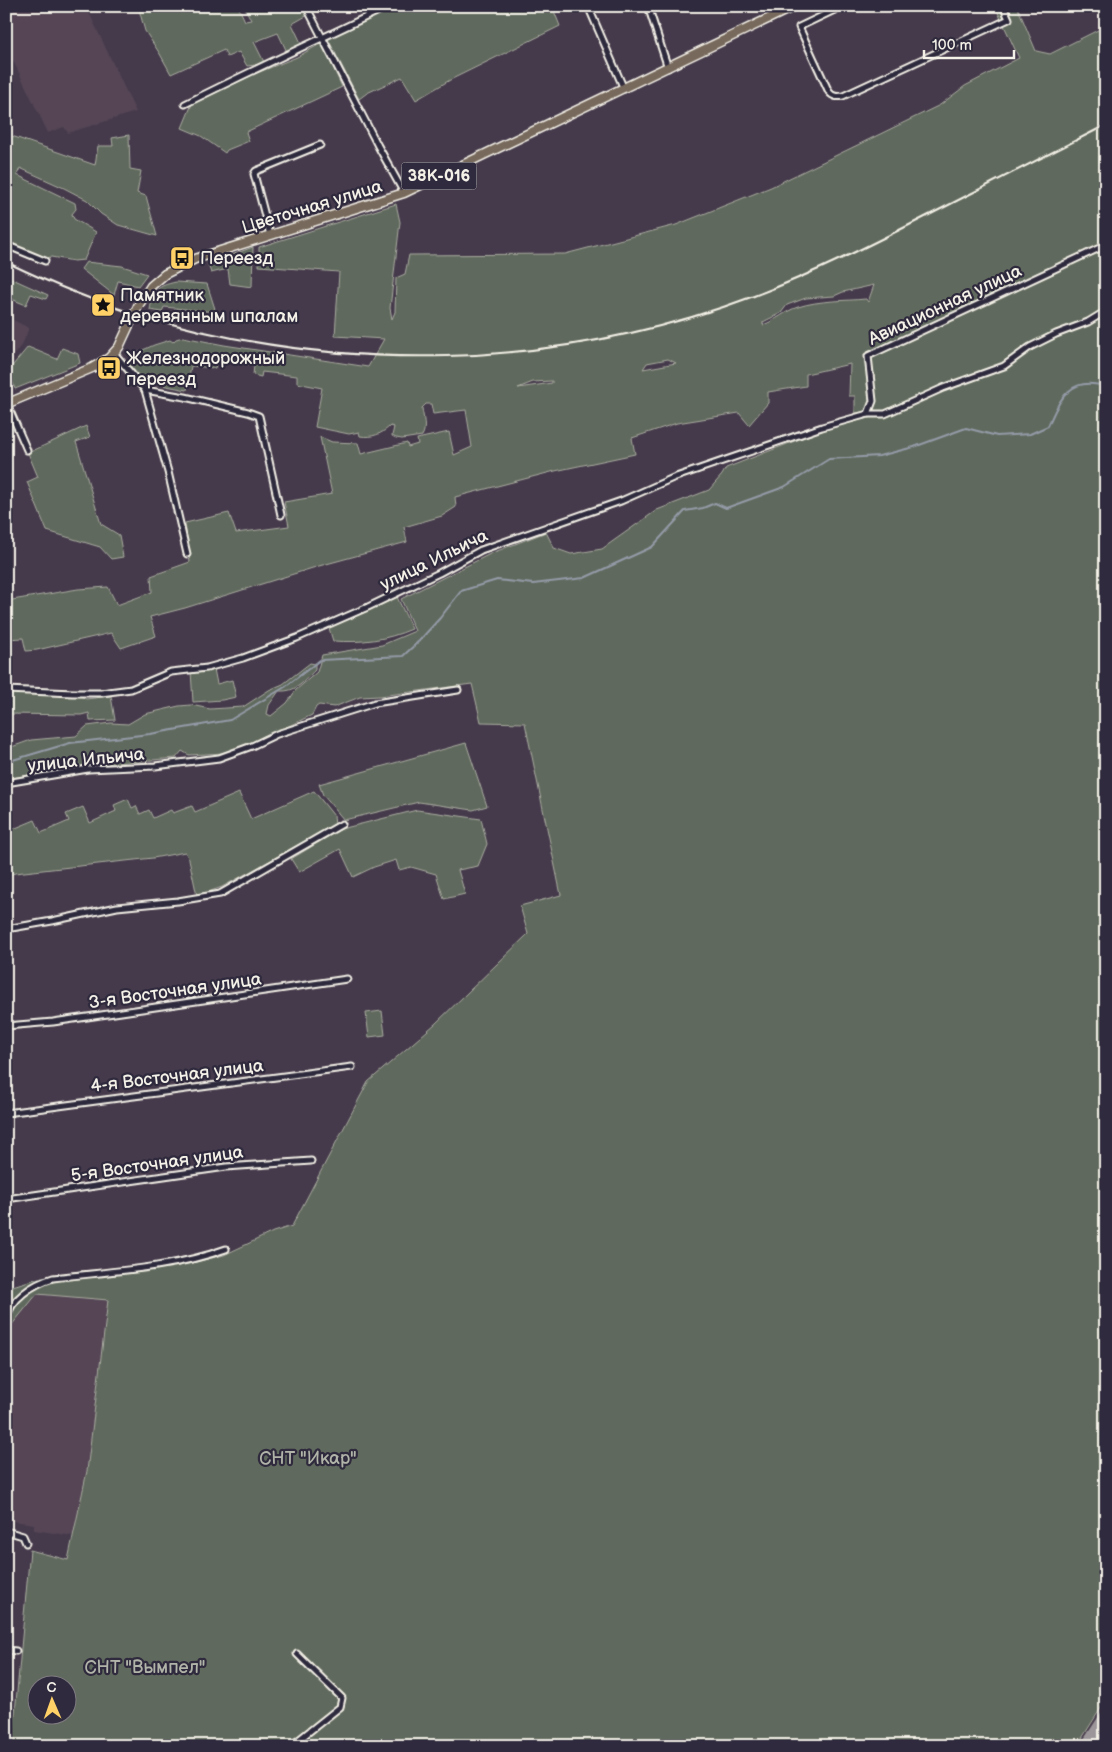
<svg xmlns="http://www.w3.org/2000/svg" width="1112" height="1752" font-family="'Balsamiq Sans',sans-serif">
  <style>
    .built { fill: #544555 }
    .green { fill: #60695d; stroke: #aaada2; fill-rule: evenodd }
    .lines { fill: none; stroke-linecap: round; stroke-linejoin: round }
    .stream { stroke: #949ba8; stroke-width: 2 }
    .taxiway { stroke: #9c969a; stroke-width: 16 }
    .street-casing { stroke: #f4f1e8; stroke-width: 9 }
    .primary-casing { stroke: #f4f1e8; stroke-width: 11 }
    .street { stroke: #2f2a3d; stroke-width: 5 }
    .primary { stroke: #77695c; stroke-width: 8 }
    .rail { stroke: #f4f1e8; stroke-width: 2 }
    .labels { text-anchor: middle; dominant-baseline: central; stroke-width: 4.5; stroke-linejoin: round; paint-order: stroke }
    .shield { fill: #2f2a3d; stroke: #b9b5b5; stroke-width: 1 }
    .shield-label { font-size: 16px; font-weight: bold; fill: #f4f1e8 }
    .street-label { font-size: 18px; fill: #f4f1e8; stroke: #2f2a3d }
    .poi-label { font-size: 18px; fill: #f4f1e8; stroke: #2f2a3d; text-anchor: start }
    .park-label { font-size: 18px; fill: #b1b4a9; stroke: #2f2a3d }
  </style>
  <rect width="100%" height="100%" fill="#453a4b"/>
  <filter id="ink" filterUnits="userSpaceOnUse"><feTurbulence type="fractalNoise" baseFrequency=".02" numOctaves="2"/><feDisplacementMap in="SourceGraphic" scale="10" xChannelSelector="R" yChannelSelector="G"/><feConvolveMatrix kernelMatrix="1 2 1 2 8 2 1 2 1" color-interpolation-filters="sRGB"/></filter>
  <g filter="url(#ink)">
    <!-- built -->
    <g class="built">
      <polygon points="6,6 86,6 136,112 68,133 64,127 48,133 6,46"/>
      <polygon points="9,318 29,328 23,343 14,355 6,349 6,324"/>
      <polygon points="37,1293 109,1300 87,1471 73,1536 34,1530 34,1524 6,1520 6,1332"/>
    </g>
    <!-- green -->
    <g class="green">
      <polygon points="138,6 238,6 245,21 251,20 244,6 303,6 308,15 292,24 303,47 287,52 278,33 254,42 265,64 247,66 239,52 227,57 224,50 171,74 160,54 145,31"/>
      <polygon points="395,6 552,6 560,26 450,80 416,100 402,77 367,93 359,99 328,39"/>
      <path d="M995 6H1017L1036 51 1050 54 1106 26V1700L1077 1746H12L30 1550 68 1560 87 1471 108 1300 37 1294 6 1332V1288L42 1277 80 1271H139L183 1265 224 1255 273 1232 292 1226 368 1082 435 1024 528 934 520 906 561 895 525 723 481 722 472 684 380 696 360 697 334 707 319 705 316 707 312 715 242 748 224 753 189 755 182 751 176 758 80 766 6 779V749L31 740 76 736 87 726 111 723 128 724 145 714 179 706 191 705 210 709 243 707 269 690 283 684 310 663 315 664V670C303 682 297 692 279 691L269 705 267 714 271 716 287 703 296 690 317 672 322 655 382 645 415 631 401 599 492 553 546 532 554 548 571 554 602 549 657 510 709 490 722 475 726 468 823 430 875 416 874 408 864 412 855 413V396H849L850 364 806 374V386L768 392V403L749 425 739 413 677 423 632 438 635 454 555 471 455 497 456 507 442 516 404 527 407 542 319 566 185 608 150 617 156 636 121 648 111 633 37 650 26 651 23 638 6 639V601L78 589 108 587 117 605 152 592 151 576 190 562 185 523 229 513 236 533 289 526 284 502 332 494 320 437 332 442 358 443 361 454 407 443 408 447 418 444 417 439 449 432 454 455 472 447 466 410 433 414 431 404H426L422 408C423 417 427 428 422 436L402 439 396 438 392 436 394 427 390 426C382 434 372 438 360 436L359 432 349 434 315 427 322 388 297 383V376L262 372 261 377 253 375 254 365 217 360 215 368 191 366 187 390 151 383 145 385 140 383 129 367 132 355 154 345 170 340 173 342 176 339 183 337 224 345 368 367 384 339 335 336 339 272 259 266V247L396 204 400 222 390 308 392 319 395 312 396 278 405 274 409 255 565 254 676 225 771 187 940 105 965 86 1019 58ZM874 285 868 302 866 299C844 301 820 300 798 307 785 311 777 320 763 325V322L781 313 787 305 806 298 834 296 843 292ZM668 359 676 363 643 369 647 363ZM552 381V383L518 388 533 382ZM38 1684H68V1714H38Z"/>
      <polygon points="322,43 342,87 246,132 249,141 227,150 225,153 201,136 182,128 192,104 257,73 297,57"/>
      <polygon points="6,134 95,165 98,146 113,146 112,138 129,135 130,169 141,171 137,193 146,196 157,236 118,225 101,214 87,200 64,188 20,168 17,175 75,203 76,209 72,214 74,219 96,232 84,260 74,261 51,257 44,259 6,243"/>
      <polygon points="253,247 252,287 230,284 228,269 211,273 208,264"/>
      <polygon points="86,262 122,266 147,274 138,286 118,281 114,295 81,269"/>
      <polygon points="6,276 48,295 46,299 31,294 26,305 9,298 6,305"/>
      <path d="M176 282 207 284 216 312 164 307 162 312 150 310C153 290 157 286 176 282Z"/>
      <polygon points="28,347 57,359 62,348 78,354 80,363 15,389 9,372 13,365"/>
      <polygon points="86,426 90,437 76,442 101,524 119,535 123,557 111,559 100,547 47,531 27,482 38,477 28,453"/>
      <path d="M397 597 412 629C386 640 362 643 333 641L329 628Z"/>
      <polygon points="214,669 217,684 232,680 236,697 222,700 193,702 191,671"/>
      <polygon points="6,691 78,695 86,699 111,696 115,720 90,721 89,713 81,715 6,714"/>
      <polygon points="466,743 487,806 473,810 419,802 344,820 323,795 319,784"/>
      <polygon points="314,791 334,816 335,825 222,887 197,896 189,859 185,852 153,858 15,873 6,876 6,832 35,820 41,833 69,821 66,814 83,807 90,823 116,811 114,805 128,799 132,808 136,806 140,814 149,810 153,818 171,810 173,813 192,806 195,812 239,793 251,819"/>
      <polygon points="417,810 481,819 487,844 478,866 458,870 465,894 444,899 436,874 411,867 399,870 396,860 374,867 353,877 340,849 299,872 291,859 341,829"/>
      <polygon points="382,1011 385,1035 369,1037 366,1013"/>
      <polygon points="1106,1728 1106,1746 1095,1746"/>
    </g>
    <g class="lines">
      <!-- stream -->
      <path class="stream" d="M6 762 70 743 150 734 230 720 285 687 320 660 403 656 419 641 440 618 461 591 497 580 533 584 584 578 652 547 685 511 703 508 715 503 726 508 784 487 829 459 879 456 914 447 966 428 997 436 1030 434 1048 426C1060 398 1071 375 1106 387"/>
      <!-- taxiway -->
      <polyline class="taxiway" points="1089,1746 1106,1720"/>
      <defs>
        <g id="street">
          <polyline points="306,6 378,146 404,193"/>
          <polyline points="588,6 624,89"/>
          <polyline points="648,6 668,68"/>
          <path d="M843 6 799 27 829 92C833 97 837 97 843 96L1009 19 1003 6"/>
          <path d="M185 104C252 70 321 39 389 6"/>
          <polyline points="270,235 254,174 256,171 320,145"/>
          <polyline points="6,245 45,261"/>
          <polyline points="114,353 145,390 185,397 248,412 259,416 281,515"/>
          <polyline points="145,390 168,472 187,554"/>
          <polyline points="7,404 27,450"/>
          <polyline points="868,414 873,401 868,356 1106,245"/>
          <polyline points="6,690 73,693 101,693 131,689 171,672 207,668 243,658 297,638 368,607 439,573 481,550 621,501 673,478 822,427 868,414 885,414 943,388 1004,366 1030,347 1056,334 1088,322 1106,311"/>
          <polyline points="6,783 88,769 155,766 219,758 252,746 277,734 375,703 458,690"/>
          <polyline points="6,929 52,921 117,907 178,901 220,894 342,824"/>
          <polyline points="6,1026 53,1022 347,979"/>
          <polyline points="6,1113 352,1067"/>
          <polyline points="6,1199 226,1167 311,1161"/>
          <path d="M6 1320C10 1299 33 1284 53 1278 111 1271 170 1269 226 1249"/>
          <polyline points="6,1531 23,1536 26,1543"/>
          <polyline points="6,1650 16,1651"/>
          <polyline points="291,1746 340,1707 342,1698 297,1654"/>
        </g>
        <polyline id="primary" points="6,404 92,368 109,358 119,347 138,306 151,286 165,274 195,259 404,193 795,6"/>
      </defs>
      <!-- street casing -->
      <use href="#street" class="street-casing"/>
      <!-- primary casing -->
      <use href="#primary" class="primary-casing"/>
      <!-- street -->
      <use href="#street" class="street"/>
      <!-- primary -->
      <use href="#primary" class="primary"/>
      <!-- rail -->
      <path class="rail" d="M6 262C48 282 91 301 136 314 339 375 555 371 754 296 815 273 872 244 929 215 988 185 1047 155 1106 125"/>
    </g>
  </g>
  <!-- icons -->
  <defs>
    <symbol id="bus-square" viewBox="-11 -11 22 22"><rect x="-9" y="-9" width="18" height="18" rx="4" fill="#ffd166" stroke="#2f2a3d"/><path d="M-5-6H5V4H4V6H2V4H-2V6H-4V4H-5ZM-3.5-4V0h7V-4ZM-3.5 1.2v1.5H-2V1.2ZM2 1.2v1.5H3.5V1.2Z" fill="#111"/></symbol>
    <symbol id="sight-square" viewBox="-11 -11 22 22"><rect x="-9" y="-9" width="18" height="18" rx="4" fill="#ffd166" stroke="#2f2a3d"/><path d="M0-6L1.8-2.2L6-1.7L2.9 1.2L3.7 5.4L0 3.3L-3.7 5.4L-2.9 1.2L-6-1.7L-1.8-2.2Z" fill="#111"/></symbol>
  </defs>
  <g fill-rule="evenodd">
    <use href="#bus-square" x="168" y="244" width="28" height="28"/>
    <use href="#sight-square" x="89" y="291" width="28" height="28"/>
    <use href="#bus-square" x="95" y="354" width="28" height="28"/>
  </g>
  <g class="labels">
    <!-- shield labels -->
    <rect class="shield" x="401.5" y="162.5" width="75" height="27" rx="4"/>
    <g class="shield-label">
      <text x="439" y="176">38К-016</text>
    </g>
    <!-- street labels -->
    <g class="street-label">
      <text transform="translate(312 207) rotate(-17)">Цветочная улица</text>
      <text transform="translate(945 305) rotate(-25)">Авиационная улица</text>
      <text transform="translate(434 560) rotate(-26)">улица Ильича</text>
      <text transform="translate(86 760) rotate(-6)">улица Ильича</text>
      <text transform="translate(175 991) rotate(-8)">3-я Восточная улица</text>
      <text transform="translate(177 1076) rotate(-7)">4-я Восточная улица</text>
      <text transform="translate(157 1164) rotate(-8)">5-я Восточная улица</text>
    </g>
    <!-- poi labels -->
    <g class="poi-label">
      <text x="200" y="258">Переезд</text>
      <text x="120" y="295">Памятник<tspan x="120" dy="21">деревянным шпалам</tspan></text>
      <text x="126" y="358">Железнодорожный<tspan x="126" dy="21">переезд</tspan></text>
    </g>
    <!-- park labels -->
    <g class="park-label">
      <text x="308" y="1458">СНТ "Икар"</text>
      <text x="145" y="1667">СНТ "Вымпел"</text>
    </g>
  </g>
  <!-- margin -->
  <rect width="1112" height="1752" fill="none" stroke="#2f2a3d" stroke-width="25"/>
  <rect x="12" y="12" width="1087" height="1727" fill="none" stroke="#f4f1e8" stroke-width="2" filter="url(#ink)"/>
  <!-- north arrow -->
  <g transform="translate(52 1700) rotate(358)"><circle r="24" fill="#2f2a3d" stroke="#7e7a81"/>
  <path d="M0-4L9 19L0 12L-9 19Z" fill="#ffd166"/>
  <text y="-8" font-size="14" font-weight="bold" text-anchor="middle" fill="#f4f1e8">С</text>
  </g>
  <!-- scale -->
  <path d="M924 50v8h90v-8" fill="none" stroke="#f4f1e8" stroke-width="2.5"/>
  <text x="932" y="50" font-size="15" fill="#f4f1e8" stroke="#2f2a3d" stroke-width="4" paint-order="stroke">100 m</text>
</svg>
